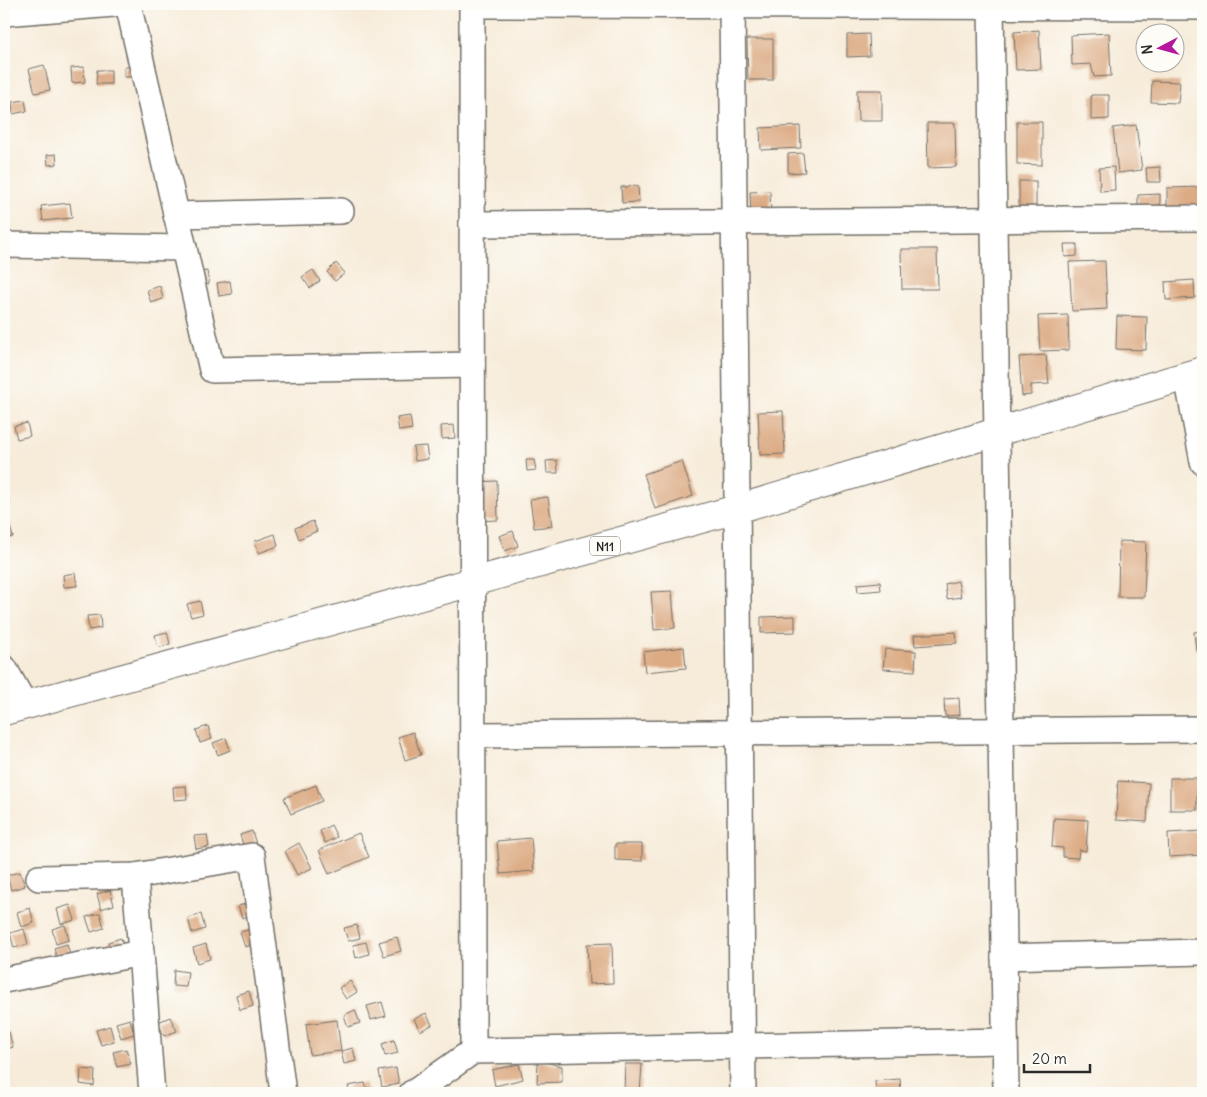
<svg xmlns="http://www.w3.org/2000/svg" width="1207" height="1097" font-family="Delius,sans-serif">
  <style>
    .building { fill: #dcab84 }
    .lines { fill: none; stroke-linecap: round; stroke-linejoin: round }
    .minor-casing { stroke: #726f68; stroke-width: 28 }
    .major-casing { stroke: #726f68; stroke-width: 30 }
    .minor { stroke: #fff; stroke-width: 25 }
    .major { stroke: #fff; stroke-width: 28 }
    .labels { text-anchor: middle; dominant-baseline: central; stroke-width: 5; stroke-linejoin: round; paint-order: stroke }
    .shield { fill: #fdfcf7; stroke: #6a6a68; stroke-width: 1 }
    .shield-label { font-size: 12px; font-weight: bold; fill: #2b2b2b }
  </style>
  <rect width="100%" height="100%" fill="#fdfcf7"/>
  <filter id="ink" filterUnits="userSpaceOnUse"><feTurbulence type="fractalNoise" baseFrequency=".02" numOctaves="2"/><feDisplacementMap in="SourceGraphic" scale="10" xChannelSelector="R" yChannelSelector="G"/><feConvolveMatrix kernelMatrix="1 2 1 2 8 2 1 2 1" color-interpolation-filters="sRGB"/></filter>
  <filter id="wash" filterUnits="userSpaceOnUse"><feTurbulence type="fractalNoise" baseFrequency=".0096" numOctaves="4" result="noise"/><feDisplacementMap in="SourceGraphic" scale="20" xChannelSelector="R" yChannelSelector="G"/><feGaussianBlur stdDeviation="1.12" result="paint"/><feColorMatrix in="noise" values="0 0 0 0 0 0 0 0 0 0 0 0 0 0 0 0 0 1.4 0 .05"/><feComposite in="paint" operator="in"/></filter>
  <g filter="url(#wash)">
    <rect width="100%" height="100%" fill="#f7ecda"/>
    <g id="blocks">
      <!-- building -->
      <g class="building">
        <polygon points="1039,30 1041,69 1016,70 1014,32"/>
        <polygon points="1109,33 1111,76 1094,77 1091,64 1072,65 1071,35"/>
        <polygon points="869,34 870,56 847,57 847,35"/>
        <polygon points="747,39 773,39 773,80 748,80"/>
        <polygon points="44,65 50,90 35,93 29,69"/>
        <polygon points="84,67 85,82 72,83 71,68"/>
        <polygon points="124,67 135,67 136,77 124,77"/>
        <polygon points="97,70 111,70 111,84 96,84"/>
        <polygon points="1152,81 1180,82 1178,103 1151,102"/>
        <polygon points="857,90 882,90 882,121 858,121"/>
        <polygon points="1091,95 1109,95 1109,119 1091,120"/>
        <polygon points="25,100 27,111 13,114 12,102"/>
        <polygon points="1017,122 1042,122 1042,165 1017,164"/>
        <polygon points="927,123 955,123 956,167 928,168"/>
        <polygon points="1136,125 1142,170 1118,173 1113,128"/>
        <polygon points="800,126 801,148 761,150 760,128"/>
        <polygon points="803,153 805,172 788,173 788,154"/>
        <polygon points="56,154 57,164 48,165 47,155"/>
        <polygon points="1114,167 1115,190 1100,191 1099,168"/>
        <polygon points="1160,167 1161,182 1147,182 1146,168"/>
        <rect x="1019" y="181" width="17" height="36"/>
        <polygon points="638,186 639,202 622,203 621,187"/>
        <polygon points="1203,187 1203,212 1167,213 1167,188"/>
        <polygon points="770,191 771,217 751,218 750,192"/>
        <polygon points="1160,194 1160,209 1138,211 1138,195"/>
        <polygon points="70,203 72,218 43,221 41,206"/>
        <polygon points="1064,244 1077,244 1077,256 1065,257"/>
        <polygon points="901,249 937,249 938,289 902,289"/>
        <polygon points="1105,261 1107,309 1072,311 1069,262"/>
        <polygon points="336,263 345,273 335,281 327,272"/>
        <polygon points="313,270 320,281 310,288 302,277"/>
        <polygon points="207,271 209,284 196,286 194,273"/>
        <polygon points="1194,280 1195,298 1166,300 1165,282"/>
        <polygon points="230,281 232,294 219,296 217,283"/>
        <polygon points="160,286 163,299 151,303 147,290"/>
        <polygon points="1068,315 1069,350 1040,351 1038,316"/>
        <polygon points="1117,316 1147,317 1146,350 1116,349"/>
        <polygon points="1046,355 1049,384 1031,385 1031,395 1022,396 1019,357"/>
        <polygon points="783,411 785,454 760,455 758,412"/>
        <polygon points="410,416 412,429 399,431 397,418"/>
        <polygon points="27,423 30,436 17,439 14,426"/>
        <polygon points="454,425 455,438 442,439 441,426"/>
        <polygon points="426,446 428,459 415,461 413,447"/>
        <polygon points="526,460 534,460 536,470 527,471"/>
        <polygon points="557,460 558,473 547,473 546,461"/>
        <polygon points="682,461 693,496 655,509 644,474"/>
        <polygon points="497,481 498,520 477,521 476,482"/>
        <polygon points="7,492 10,505 4,506 4,493"/>
        <polygon points="548,497 552,526 534,528 530,499"/>
        <polygon points="313,521 317,531 299,539 295,528"/>
        <polygon points="9,524 13,537 4,539 4,526"/>
        <polygon points="513,531 518,546 505,551 499,536"/>
        <polygon points="275,534 278,546 259,553 255,541"/>
        <polygon points="1119,541 1146,542 1144,597 1118,597"/>
        <polygon points="75,573 77,586 64,587 63,575"/>
        <polygon points="958,581 961,597 947,599 945,584"/>
        <polygon points="880,582 881,590 858,592 857,584"/>
        <polygon points="672,591 675,628 654,630 651,592"/>
        <polygon points="200,601 203,614 191,617 187,604"/>
        <polygon points="100,615 101,628 89,630 87,616"/>
        <polygon points="795,616 795,632 761,633 761,617"/>
        <polygon points="1203,631 1203,649 1196,650 1194,632"/>
        <polygon points="167,632 170,644 158,648 155,635"/>
        <polygon points="956,632 957,643 915,646 914,635"/>
        <polygon points="684,647 686,668 645,672 643,652"/>
        <polygon points="885,649 916,651 915,671 883,669"/>
        <polygon points="959,698 960,715 945,716 944,699"/>
        <polygon points="208,726 212,739 200,743 196,730"/>
        <polygon points="413,732 421,755 405,760 398,737"/>
        <polygon points="226,738 230,750 218,755 213,743"/>
        <rect x="1170" y="778" width="27" height="32"/>
        <polygon points="1118,781 1149,783 1147,822 1116,820"/>
        <polygon points="316,785 322,801 291,814 284,798"/>
        <polygon points="186,786 187,799 174,800 173,787"/>
        <polygon points="1054,818 1088,820 1086,851 1079,850 1078,858 1063,857 1063,848 1052,847"/>
        <polygon points="331,825 337,837 325,843 320,831"/>
        <polygon points="252,831 256,844 244,848 240,835"/>
        <polygon points="1203,831 1203,855 1169,857 1168,833"/>
        <polygon points="359,833 369,857 329,874 319,850"/>
        <polygon points="207,835 209,847 196,849 194,836"/>
        <polygon points="531,838 534,871 500,874 497,841"/>
        <polygon points="299,843 312,868 297,875 285,851"/>
        <polygon points="615,844 642,844 642,861 615,860"/>
        <polygon points="20,872 25,886 11,890 7,875"/>
        <polygon points="110,890 114,905 101,909 97,894"/>
        <polygon points="249,903 253,914 242,918 238,906"/>
        <polygon points="70,905 75,920 61,924 57,909"/>
        <polygon points="30,908 34,923 21,927 17,912"/>
        <polygon points="100,913 104,928 91,932 86,917"/>
        <polygon points="201,914 205,929 192,933 188,918"/>
        <polygon points="65,925 69,940 56,944 52,929"/>
        <polygon points="357,925 360,938 348,941 344,928"/>
        <polygon points="254,928 258,943 245,947 240,932"/>
        <polygon points="24,929 28,944 14,948 10,933"/>
        <polygon points="397,937 401,951 384,956 379,942"/>
        <polygon points="121,938 124,948 111,952 108,942"/>
        <polygon points="366,942 369,954 356,958 353,945"/>
        <polygon points="612,943 613,983 589,984 587,944"/>
        <polygon points="67,944 71,959 58,963 54,948"/>
        <polygon points="206,944 210,959 197,963 193,948"/>
        <polygon points="174,970 188,972 186,987 173,986"/>
        <polygon points="350,981 357,992 346,999 339,988"/>
        <polygon points="249,991 253,1006 240,1010 236,995"/>
        <polygon points="382,1002 386,1016 371,1020 367,1006"/>
        <polygon points="355,1010 360,1023 348,1027 344,1015"/>
        <polygon points="426,1013 432,1025 420,1031 414,1019"/>
        <polygon points="170,1017 177,1031 164,1036 158,1022"/>
        <polygon points="130,1019 134,1034 121,1038 116,1023"/>
        <polygon points="337,1020 341,1051 310,1055 306,1024"/>
        <polygon points="110,1026 114,1041 101,1045 96,1030"/>
        <polygon points="9,1032 13,1047 4,1050 4,1034"/>
        <polygon points="394,1040 398,1053 385,1056 382,1044"/>
        <polygon points="353,1048 356,1061 344,1064 341,1051"/>
        <polygon points="126,1049 131,1064 117,1067 113,1052"/>
        <polygon points="538,1061 562,1066 562,1082 537,1083"/>
        <polygon points="519,1064 523,1079 495,1086 492,1070"/>
        <polygon points="625,1064 642,1064 640,1093 624,1093"/>
        <polygon points="396,1068 399,1084 382,1087 379,1071"/>
        <polygon points="81,1069 95,1070 94,1086 80,1084"/>
        <polygon points="900,1079 901,1093 876,1093 875,1081"/>
        <polygon points="365,1083 368,1093 350,1093 348,1086"/>
      </g>
    </g>
  </g>
  <g filter="url(#ink)">
    <use href="#blocks" fill-opacity="0" stroke="#726f68" stroke-width="1"/>
    <g class="lines">
      <defs>
        <g id="minor">
          <polyline points="128,4 212,370 472,365"/>
          <polyline points="472,4 473,1051"/>
          <polyline points="732,4 743,1093"/>
          <polyline points="991,4 1006,1093"/>
          <polyline points="472,5 1203,7"/>
          <polyline points="4,13 114,4"/>
          <polyline points="176,215 341,211"/>
          <polyline points="472,224 1203,218"/>
          <polyline points="4,245 184,248"/>
          <polyline points="1187,376 1203,462"/>
          <polyline points="4,668 25,705"/>
          <polyline points="473,735 1203,729"/>
          <polyline points="135,876 152,1093"/>
          <polyline points="39,878 135,876 252,856 283,1093"/>
          <polyline points="1004,957 1203,952"/>
          <polyline points="4,980 141,953"/>
          <polyline points="412,1093 415,1092 473,1051 1005,1041"/>
        </g>
        <polyline id="major" points="4,711 737,509 1203,371"/>
      </defs>
      <!-- minor casing -->
      <use href="#minor" class="minor-casing"/>
      <!-- major casing -->
      <use href="#major" class="major-casing"/>
      <!-- minor -->
      <use href="#minor" class="minor"/>
      <!-- major -->
      <use href="#major" class="major"/>
    </g>
  </g>
  <g class="labels">
    <!-- shield labels -->
    <rect class="shield" x="590" y="536.5" width="30" height="19" rx="4"/>
    <g class="shield-label">
      <text x="605" y="546">N11</text>
    </g>
  </g>
  <!-- margin -->
  <rect width="1207" height="1097" fill="none" stroke="#fdfcf7" stroke-width="20"/>
  <!-- north arrow -->
  <g transform="translate(1160 48) rotate(264)"><circle r="24" fill="#fdfcf7" stroke="#a9a8a5"/>
  <path d="M0-4L9 19L0 12L-9 19Z" fill="#b5179e"/>
  <text y="-8" font-size="14" font-weight="bold" text-anchor="middle" fill="#2b2b2b">N</text>
  </g>
  <!-- scale -->
  <path d="M1024 1064v8h66v-8" fill="none" stroke="#2b2b2b" stroke-width="2.5"/>
  <text x="1032" y="1064" font-size="15" fill="#2b2b2b" stroke="#fdfcf7" stroke-width="4" paint-order="stroke">20 m</text>
</svg>
